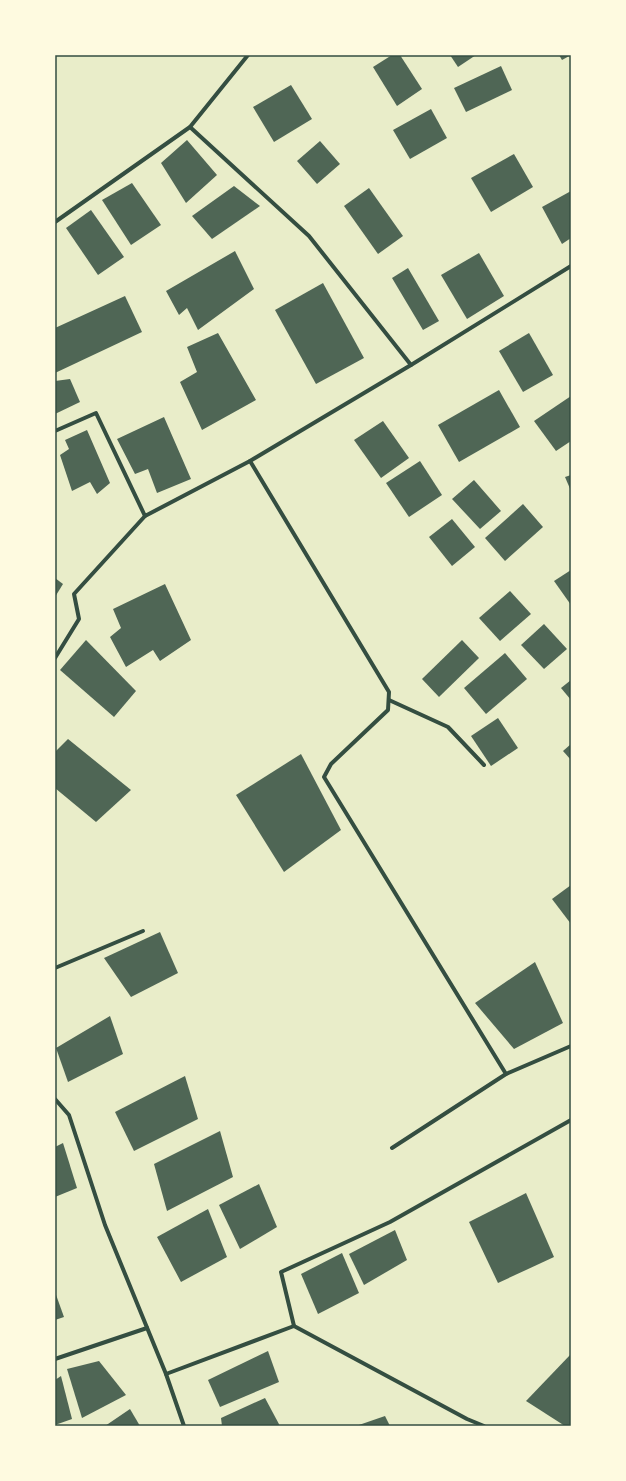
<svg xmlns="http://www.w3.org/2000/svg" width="626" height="1481" font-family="Barlow,sans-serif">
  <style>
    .building { fill: #4f6655 }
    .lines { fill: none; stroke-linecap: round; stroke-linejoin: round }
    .minor { stroke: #344e41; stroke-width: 4 }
    .neatline { fill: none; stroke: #344e41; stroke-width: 1.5 }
  </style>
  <rect width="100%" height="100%" fill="#e9edc9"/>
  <!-- building -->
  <g class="building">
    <polygon points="392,55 400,55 422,89 397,106 373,67"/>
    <polygon points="450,55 476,55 458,67"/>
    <polygon points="559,55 571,55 562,60"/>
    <polygon points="501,66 512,90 466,112 454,88"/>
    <polygon points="291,85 312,119 274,142 253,107"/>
    <polygon points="431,109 447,138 410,159 393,130"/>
    <polygon points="187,140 217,175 186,203 161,163"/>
    <polygon points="320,141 340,164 317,184 297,161"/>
    <polygon points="514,154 533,187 491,212 471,178"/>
    <polygon points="132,183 161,225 131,245 102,200"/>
    <polygon points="234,186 260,206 212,239 192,216"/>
    <polygon points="369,188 403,236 378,254 344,206"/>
    <polygon points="571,191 571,238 562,244 542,207"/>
    <polygon points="91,210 124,257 98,275 66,228"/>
    <polygon points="235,251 254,289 198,330 187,308 179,315 166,291"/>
    <polygon points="479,253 504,296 467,319 441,275"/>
    <polygon points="408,268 439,321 423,330 392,278"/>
    <polygon points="323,283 364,358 316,384 275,310"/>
    <polygon points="125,296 142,332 55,373 55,328"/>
    <polygon points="218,333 256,400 202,430 180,382 197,372 187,347"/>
    <polygon points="529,333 553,375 523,392 499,351"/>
    <polygon points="70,379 80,402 55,414 55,381"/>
    <polygon points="499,390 520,427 459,462 438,425"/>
    <polygon points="571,396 571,441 556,451 534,421"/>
    <polygon points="164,417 191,479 157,493 148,469 135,474 117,439"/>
    <polygon points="383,421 409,458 381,478 354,440"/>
    <polygon points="87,430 110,483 97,494 90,482 72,491 60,455 69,449 65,440"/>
    <polygon points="420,461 442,495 409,517 386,483"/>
    <polygon points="571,475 571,491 565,477"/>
    <polygon points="474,480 501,511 480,529 452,499"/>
    <polygon points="523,504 543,527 505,561 485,538"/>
    <polygon points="452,519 475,547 452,566 429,537"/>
    <polygon points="571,570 571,605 554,581"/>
    <polygon points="55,578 63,584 55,597"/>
    <polygon points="165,584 191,640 160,661 153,650 126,667 110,637 121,628 113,609"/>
    <polygon points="510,591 531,614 500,641 479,618"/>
    <polygon points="544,624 567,649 544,669 521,645"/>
    <polygon points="86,640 136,691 114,717 60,670"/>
    <polygon points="462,640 479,658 439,697 422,679"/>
    <polygon points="505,653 527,679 486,714 464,688"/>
    <polygon points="571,680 571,700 561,688"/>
    <polygon points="498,718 518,748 491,766 471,736"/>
    <polygon points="68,739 131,790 96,822 55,788 55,752"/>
    <polygon points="571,744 571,760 563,751"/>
    <polygon points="301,754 341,830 284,872 236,795"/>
    <polygon points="571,885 571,924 552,899"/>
    <polygon points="160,932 178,973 131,997 104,958"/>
    <polygon points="535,962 563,1023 514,1049 475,1003"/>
    <polygon points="110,1016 123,1054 68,1082 56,1048"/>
    <polygon points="185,1076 198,1119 134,1151 115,1112"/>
    <polygon points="220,1131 233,1177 167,1211 154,1164"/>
    <polygon points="63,1143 77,1188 55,1197 55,1147"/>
    <polygon points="259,1184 277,1227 240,1249 219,1205"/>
    <polygon points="526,1193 554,1257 498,1283 469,1222"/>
    <polygon points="208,1209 227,1257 181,1282 157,1237"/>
    <polygon points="395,1230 407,1260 364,1285 349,1254"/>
    <polygon points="342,1253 359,1293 318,1314 301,1274"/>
    <polygon points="55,1292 64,1317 55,1320"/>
    <polygon points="268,1351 279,1382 220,1407 208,1380"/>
    <polygon points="571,1354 571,1426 565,1426 526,1401"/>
    <polygon points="99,1361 126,1395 82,1418 67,1369"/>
    <polygon points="61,1376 72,1419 55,1425 55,1380"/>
    <polygon points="265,1398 280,1426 222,1426 221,1418"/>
    <polygon points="130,1409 140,1426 105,1426"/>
    <polygon points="385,1416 390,1426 356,1426"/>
  </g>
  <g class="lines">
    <!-- minor -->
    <g class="minor">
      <polyline points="190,127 309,236 411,365"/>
      <polyline points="55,222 190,127 248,55"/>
      <polyline points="55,431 96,413 145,516 250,461 411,365 571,266"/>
      <polyline points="250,461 389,692 388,710 331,764 324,777 506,1074"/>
      <polyline points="55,658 79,619 74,594 145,516"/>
      <polyline points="389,700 448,727 484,765"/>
      <polyline points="55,968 143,931"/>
      <polyline points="55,1099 69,1115 105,1225 166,1374 184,1426"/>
      <polyline points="392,1148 506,1074 571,1046"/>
      <polyline points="294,1326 281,1272 390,1222 571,1120"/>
      <polyline points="55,1359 147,1328"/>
      <polyline points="166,1374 294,1326 467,1419 484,1426"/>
    </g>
  </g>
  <!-- border -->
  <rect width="626" height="1481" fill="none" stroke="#fefae0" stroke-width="112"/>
  <rect x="56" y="56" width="514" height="1369" class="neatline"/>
</svg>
